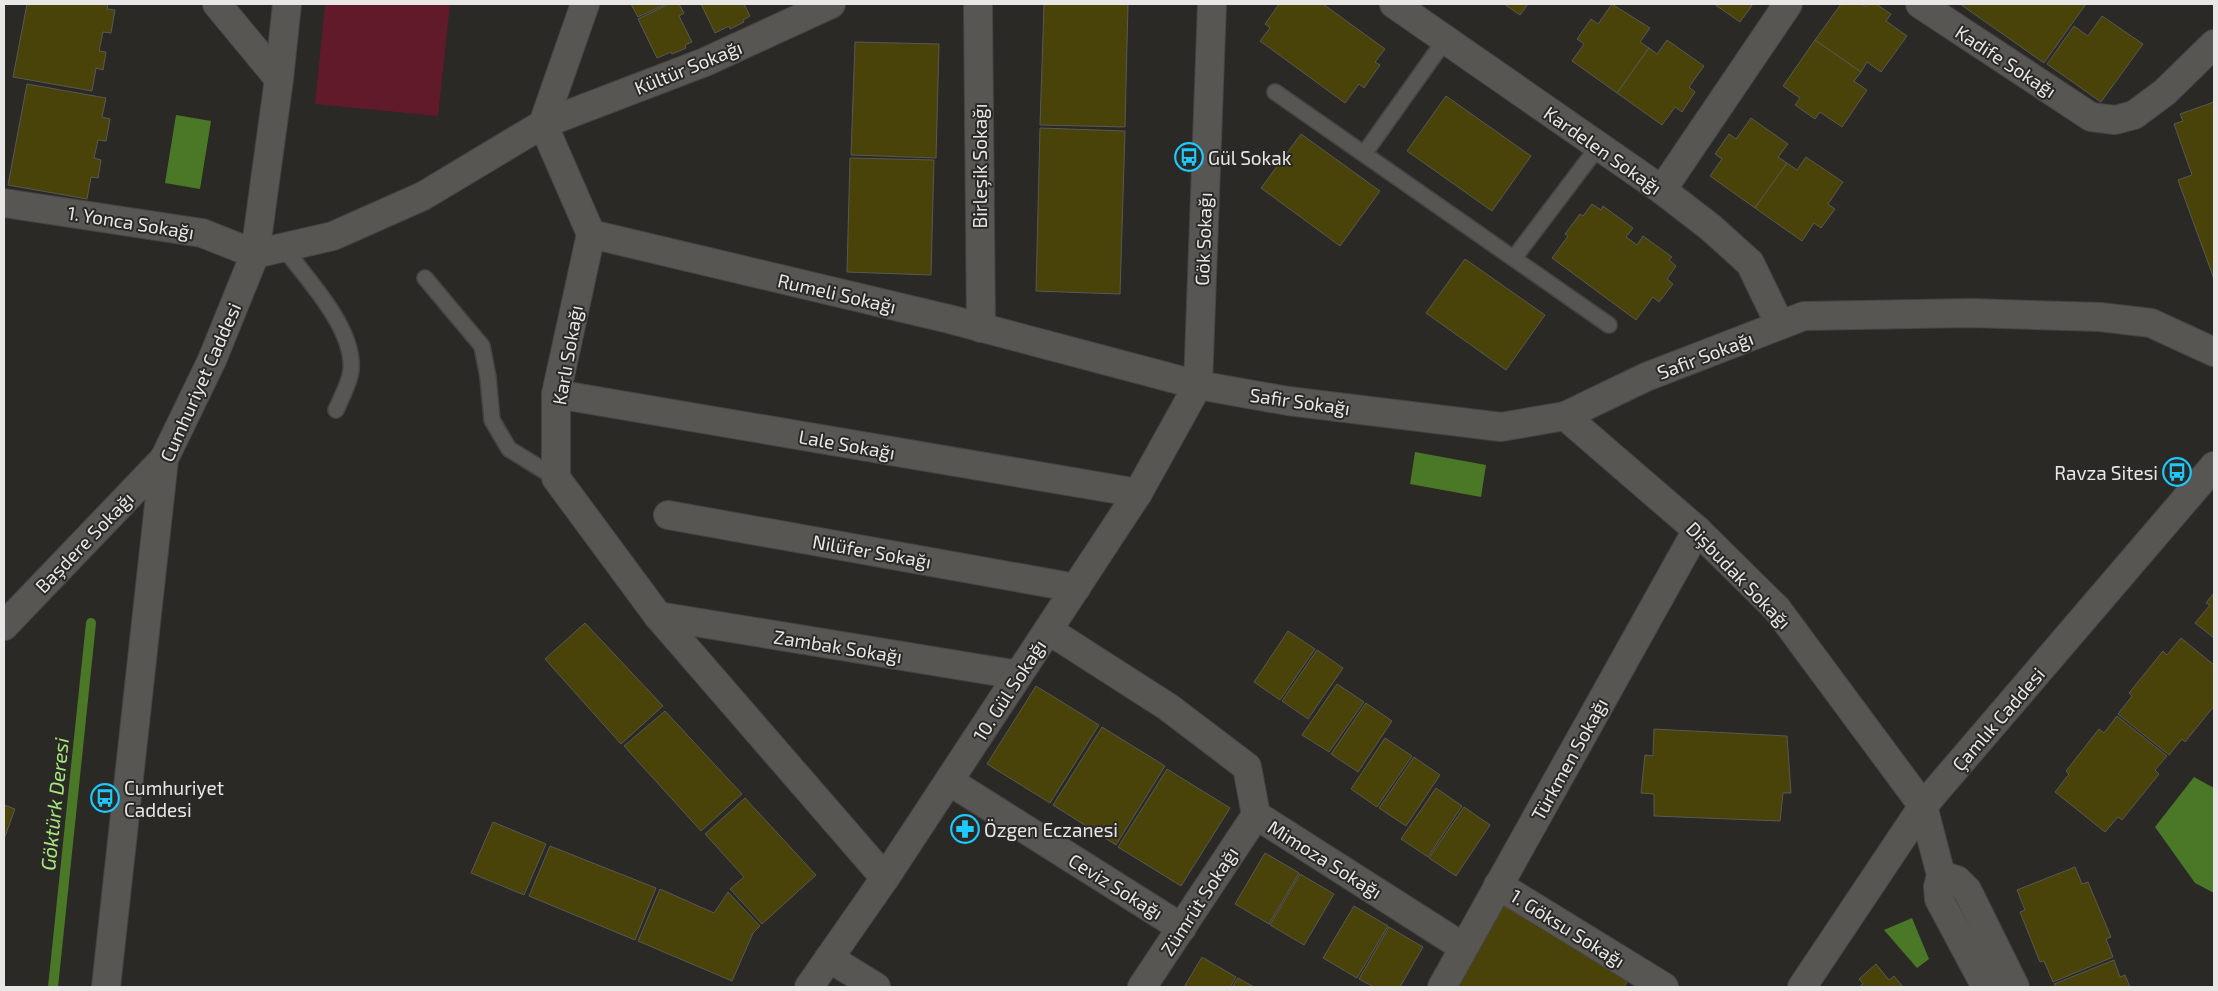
<svg xmlns="http://www.w3.org/2000/svg" width="2218" height="991" font-family="'Exo 2',sans-serif">
  <style>
    .green { fill: #611a29 }
    .water { fill: #4a7826 }
    .lines { fill: none; stroke-linecap: round; stroke-linejoin: round }
    .stream { stroke: #4a7826; stroke-width: 10 }
    .building { fill: #494309; stroke: #585855 }
    .service-casing { stroke: #464443; stroke-width: 18 }
    .minor-casing { stroke: #464443; stroke-width: 30 }
    .tertiary-casing { stroke: #464443; stroke-width: 30 }
    .secondary-casing { stroke: #464443; stroke-width: 30 }
    .service { stroke: #585653; stroke-width: 15 }
    .minor { stroke: #585653; stroke-width: 28 }
    .tertiary { stroke: #585653; stroke-width: 28 }
    .secondary { stroke: #585653; stroke-width: 28 }
    .labels { text-anchor: middle; dominant-baseline: central; stroke-width: 4; stroke-linejoin: round; paint-order: stroke }
    .street-label { font-size: 19px; fill: #e8e7e6; stroke: #2a2926 }
    .poi-label { font-size: 19px; fill: #e8e7e6; stroke: #2a2926; text-anchor: start }
    .water-label { font-size: 20px; font-style: italic; fill: #a7e87c; stroke: #2a2926 }
  </style>
  <rect width="100%" height="100%" fill="#2a2926"/>
  <!-- green -->
  <polygon class="green" points="325,4 450,4 438,116 315,104"/>
  <!-- water -->
  <g class="water">
    <polygon points="176,115 211,121 200,189 165,183"/>
    <polygon points="1415,452 1486,465 1481,497 1410,484"/>
    <polygon points="2194,777 2214,788 2214,893 2195,883 2155,827"/>
    <polygon points="1912,918 1929,959 1917,968 1884,930"/>
  </g>
  <g class="lines">
    <!-- stream -->
    <polyline class="stream" points="53,987 91,623"/>
  </g>
  <!-- building -->
  <g class="building">
    <polygon points="27,4 108,4 107,9 115,10 111,33 103,32 99,51 106,52 103,70 96,68 92,91 13,77"/>
    <polygon points="631,4 666,4 638,17"/>
    <polygon points="669,4 679,4 684,13 679,16 692,42 685,45 686,48 672,54 671,52 657,58 638,19"/>
    <polygon points="701,4 744,4 750,16 743,20 744,22 730,29 729,26 715,33"/>
    <polygon points="1044,4 1128,4 1125,127 1040,125"/>
    <polygon points="1279,4 1323,4 1385,49 1375,62 1380,65 1364,88 1359,84 1345,103 1260,41 1270,28 1265,24"/>
    <polygon points="1504,4 1528,4 1520,15"/>
    <polygon points="1612,4 1650,28 1640,42 1649,48 1617,93 1572,61 1584,44 1577,39 1591,19 1598,24"/>
    <polygon points="1714,4 1753,4 1740,22"/>
    <polygon points="1841,4 1862,4 1866,7 1868,4 1876,4 1891,14 1886,21 1907,36 1881,72 1867,62 1861,72 1815,40"/>
    <polygon points="1960,4 2086,4 2044,63"/>
    <polygon points="2102,16 2143,44 2101,102 2047,64 2074,26 2088,36"/>
    <polygon points="1667,40 1704,66 1689,87 1695,92 1682,112 1675,107 1662,125 1617,93 1649,48 1657,54"/>
    <polygon points="1815,40 1861,72 1854,81 1867,90 1842,127 1820,112 1815,119 1795,105 1800,98 1783,86"/>
    <polygon points="855,42 939,44 936,158 851,155"/>
    <polygon points="27,84 106,98 102,117 110,119 106,141 98,140 94,158 101,160 98,178 91,177 87,199 8,185"/>
    <polygon points="1446,96 1531,156 1492,211 1407,151"/>
    <polygon points="2214,102 2214,279 2178,180 2192,175 2174,124 2183,121 2180,114"/>
    <polygon points="1751,118 1788,144 1778,157 1787,163 1755,208 1710,176 1722,159 1715,154 1729,134 1736,139"/>
    <polygon points="1040,128 1125,131 1120,294 1036,291"/>
    <polygon points="1301,134 1380,191 1340,246 1261,188"/>
    <polygon points="1806,157 1843,182 1828,204 1835,209 1821,228 1814,223 1802,241 1755,208 1787,163 1797,170"/>
    <polygon points="850,158 934,160 931,275 847,272"/>
    <polygon points="1592,204 1601,210 1603,206 1633,228 1626,237 1637,245 1643,236 1672,257 1669,260 1676,266 1667,279 1673,284 1659,302 1653,297 1636,320 1552,258 1568,236 1565,234 1580,214 1583,216"/>
    <polygon points="1465,259 1545,315 1506,370 1426,313"/>
    <polygon points="2214,593 2214,638 2195,623 2210,605 2206,603"/>
    <polygon points="585,623 663,706 621,744 545,659"/>
    <polygon points="1288,631 1315,649 1280,700 1254,682"/>
    <polygon points="2181,638 2214,665 2214,706 2185,742 2182,739 2169,755 2118,714 2132,696 2129,693 2163,651 2167,655"/>
    <polygon points="1317,650 1343,668 1308,719 1282,701"/>
    <polygon points="1337,684 1364,702 1329,752 1302,735"/>
    <polygon points="1036,686 1099,725 1050,803 987,764"/>
    <polygon points="1366,703 1392,721 1358,772 1331,754"/>
    <polygon points="665,711 742,794 701,831 624,746"/>
    <polygon points="2117,716 2167,756 2155,770 2159,774 2122,820 2118,817 2105,832 2055,792 2069,774 2066,771 2099,729 2104,733"/>
    <polygon points="1102,727 1165,766 1116,845 1053,805"/>
    <polygon points="1654,729 1787,736 1791,793 1783,793 1780,821 1654,816 1654,794 1641,793 1645,755 1653,756"/>
    <polygon points="1385,738 1412,756 1377,807 1351,789"/>
    <polygon points="1414,757 1440,775 1406,826 1379,808"/>
    <polygon points="1167,769 1230,808 1181,886 1118,847"/>
    <polygon points="1436,788 1462,806 1428,857 1401,839"/>
    <polygon points="745,798 816,875 762,924 730,889 744,877 705,834"/>
    <polygon points="4,805 15,809 4,839"/>
    <polygon points="1464,807 1490,825 1456,876 1429,858"/>
    <polygon points="493,822 546,844 524,895 471,873"/>
    <polygon points="550,846 656,888 635,940 529,896"/>
    <polygon points="1265,853 1299,873 1269,924 1235,904"/>
    <polygon points="2075,867 2082,884 2088,882 2111,937 2106,939 2113,957 2053,982 2044,961 2040,962 2020,912 2025,910 2017,890"/>
    <polygon points="1300,874 1334,894 1304,945 1270,925"/>
    <polygon points="660,889 714,913 728,892 760,926 753,933 732,981 638,941"/>
    <polygon points="1502,905 1629,979 1624,987 1454,987"/>
    <polygon points="1354,906 1388,926 1357,978 1323,958"/>
    <polygon points="1389,927 1423,947 1400,987 1374,987 1359,979"/>
    <polygon points="1202,957 1236,977 1230,987 1184,987"/>
    <polygon points="2114,960 2120,977 2125,975 2130,987 2056,987 2054,984"/>
    <polygon points="1876,964 1889,980 1894,976 1903,987 1859,987 1863,984 1859,979"/>
    <polygon points="1238,978 1254,987 1232,987"/>
  </g>
  <g class="lines">
    <defs>
      <g id="service">
        <polyline points="1275,92 1609,325"/>
        <polyline points="1364,154 1445,40"/>
        <path d="M283 247C307 279 355 329 351 370 350 383 341 398 336 410"/>
        <polyline points="1514,258 1598,147"/>
        <polyline points="425,278 482,346 488,377 492,420 509,449 556,478"/>
      </g>
      <g id="minor">
        <polyline points="217,4 279,79"/>
        <polyline points="831,4 705,62 543,124 591,234 949,319 1198,385 1288,401 1501,427 1565,416 1646,377 1804,316 1971,313 2100,317 2151,323 2214,352"/>
        <polyline points="978,4 981,328"/>
        <polyline points="1394,4 1662,190 1710,227 1750,263 1780,325"/>
        <polyline points="1920,4 2091,117 2115,120 2134,115 2165,92 2214,44"/>
        <polyline points="1662,190 1788,4"/>
        <polyline points="591,234 556,394 556,478 658,616 885,878"/>
        <polyline points="255,254 279,79 287,4"/>
        <polyline points="556,394 1138,493"/>
        <polyline points="1565,416 1697,530 1777,609 1923,806 1941,875 1938,887 1939,899 1986,987"/>
        <polyline points="668,515 1076,588"/>
        <polyline points="658,616 1018,675"/>
        <polyline points="4,626 164,459"/>
        <polyline points="1048,630 1168,707 1247,767 1256,815 1463,947"/>
        <polyline points="949,781 1182,928"/>
        <polyline points="1941,875 1957,880 1967,890 2015,987"/>
        <polyline points="1498,885 1664,987"/>
        <polyline points="829,958 876,987"/>
        <polyline points="809,987 885,878 1138,493 1198,385 1212,4"/>
        <polyline points="1142,987 1256,815"/>
        <polyline points="1442,987 1697,530"/>
      </g>
      <polyline id="tertiary" points="4,203 202,233 255,254"/>
      <g id="secondary">
        <polyline points="106,987 164,459 212,360 255,254 333,236 423,196 543,124 585,4"/>
        <polyline points="1802,987 1923,806 2214,466"/>
      </g>
    </defs>
    <!-- service casing -->
    <use href="#service" class="service-casing"/>
    <!-- minor casing -->
    <use href="#minor" class="minor-casing"/>
    <!-- tertiary casing -->
    <use href="#tertiary" class="tertiary-casing"/>
    <!-- secondary casing -->
    <use href="#secondary" class="secondary-casing"/>
    <!-- service -->
    <use href="#service" class="service"/>
    <!-- minor -->
    <use href="#minor" class="minor"/>
    <!-- tertiary -->
    <use href="#tertiary" class="tertiary"/>
    <!-- secondary -->
    <use href="#secondary" class="secondary"/>
  </g>
  <!-- icons -->
  <defs>
    <symbol id="bus-ring" viewBox="-11 -11 22 22"><circle r="9.5" fill="#2a2926" stroke="#1dc9fd" stroke-width="1.5"/><path d="M-5-6H5V4H4V6H2V4H-2V6H-4V4H-5ZM-3.5-4V0h7V-4ZM-3.5 1.2v1.5H-2V1.2ZM2 1.2v1.5H3.5V1.2Z" fill="#1dc9fd"/></symbol>
    <symbol id="pharmacy-ring" viewBox="-11 -11 22 22"><circle r="9.5" fill="#2a2926" stroke="#1dc9fd" stroke-width="1.5"/><path d="M-2-6h4v4h4v4h-4v4h-4v-4h-4v-4h4Z" fill="#1dc9fd"/></symbol>
  </defs>
  <g fill-rule="evenodd">
    <use href="#bus-ring" x="1173" y="141" width="32" height="32"/>
    <use href="#bus-ring" x="2161" y="456" width="32" height="32"/>
    <use href="#bus-ring" x="89" y="782" width="32" height="32"/>
    <use href="#pharmacy-ring" x="949" y="813" width="32" height="32"/>
  </g>
  <g class="labels">
    <!-- street labels -->
    <g class="street-label">
      <text transform="translate(2006 61) rotate(33)">Kadife Sokağı</text>
      <text transform="translate(688 67) rotate(-22)">Kültür Sokağı</text>
      <text transform="translate(1603 150) rotate(35)">Kardelen Sokağı</text>
      <text transform="translate(979 166) rotate(-90)">Birleşik Sokağı</text>
      <text transform="translate(131 222) rotate(9)">1. Yonca Sokağı</text>
      <text transform="translate(1203 239) rotate(-88)">Gök Sokağı</text>
      <text transform="translate(837 293) rotate(13)">Rumeli Sokağı</text>
      <text transform="translate(567 355) rotate(-80)">Karlı Sokağı</text>
      <text transform="translate(1705 355) rotate(-21)">Safir Sokağı</text>
      <text transform="translate(200 382) rotate(-66)">Cumhuriyet Caddesi</text>
      <text transform="translate(1300 401) rotate(8)">Safir Sokağı</text>
      <text transform="translate(847 444) rotate(10)">Lale Sokağı</text>
      <text transform="translate(84 542) rotate(-46)">Başdere Sokağı</text>
      <text transform="translate(872 551) rotate(10)">Nilüfer Sokağı</text>
      <text transform="translate(1739 575) rotate(46)">Dişbudak Sokağı</text>
      <text transform="translate(838 646) rotate(9)">Zambak Sokağı</text>
      <text transform="translate(1009 690) rotate(-57)">10. Gül Sokağı</text>
      <text transform="translate(1998 719) rotate(-49)">Çamlık Caddesi</text>
      <text transform="translate(1569 759) rotate(-61)">Türkmen Sokağı</text>
      <text transform="translate(1325 859) rotate(32)">Mimoza Sokağı</text>
      <text transform="translate(1116 886) rotate(32)">Ceviz Sokağı</text>
      <text transform="translate(1199 901) rotate(-57)">Zümrüt Sokağı</text>
      <text transform="translate(1568 928) rotate(32)">1. Göksu Sokağı</text>
    </g>
    <!-- poi labels -->
    <g class="poi-label">
      <text x="1208" y="157">Gül Sokak</text>
      <text x="2158" y="472" text-anchor="end">Ravza Sitesi</text>
      <text x="124" y="787">Cumhuriyet<tspan x="124" dy="22">Caddesi</tspan></text>
      <text x="984" y="829">Özgen Eczanesi</text>
    </g>
    <!-- water labels -->
    <g class="water-label">
      <text transform="translate(54 804) rotate(-84)">Göktürk Deresi</text>
    </g>
  </g>
  <!-- border -->
  <rect width="2218" height="991" fill="none" stroke="#e8e7e6" stroke-width="10"/>
</svg>
